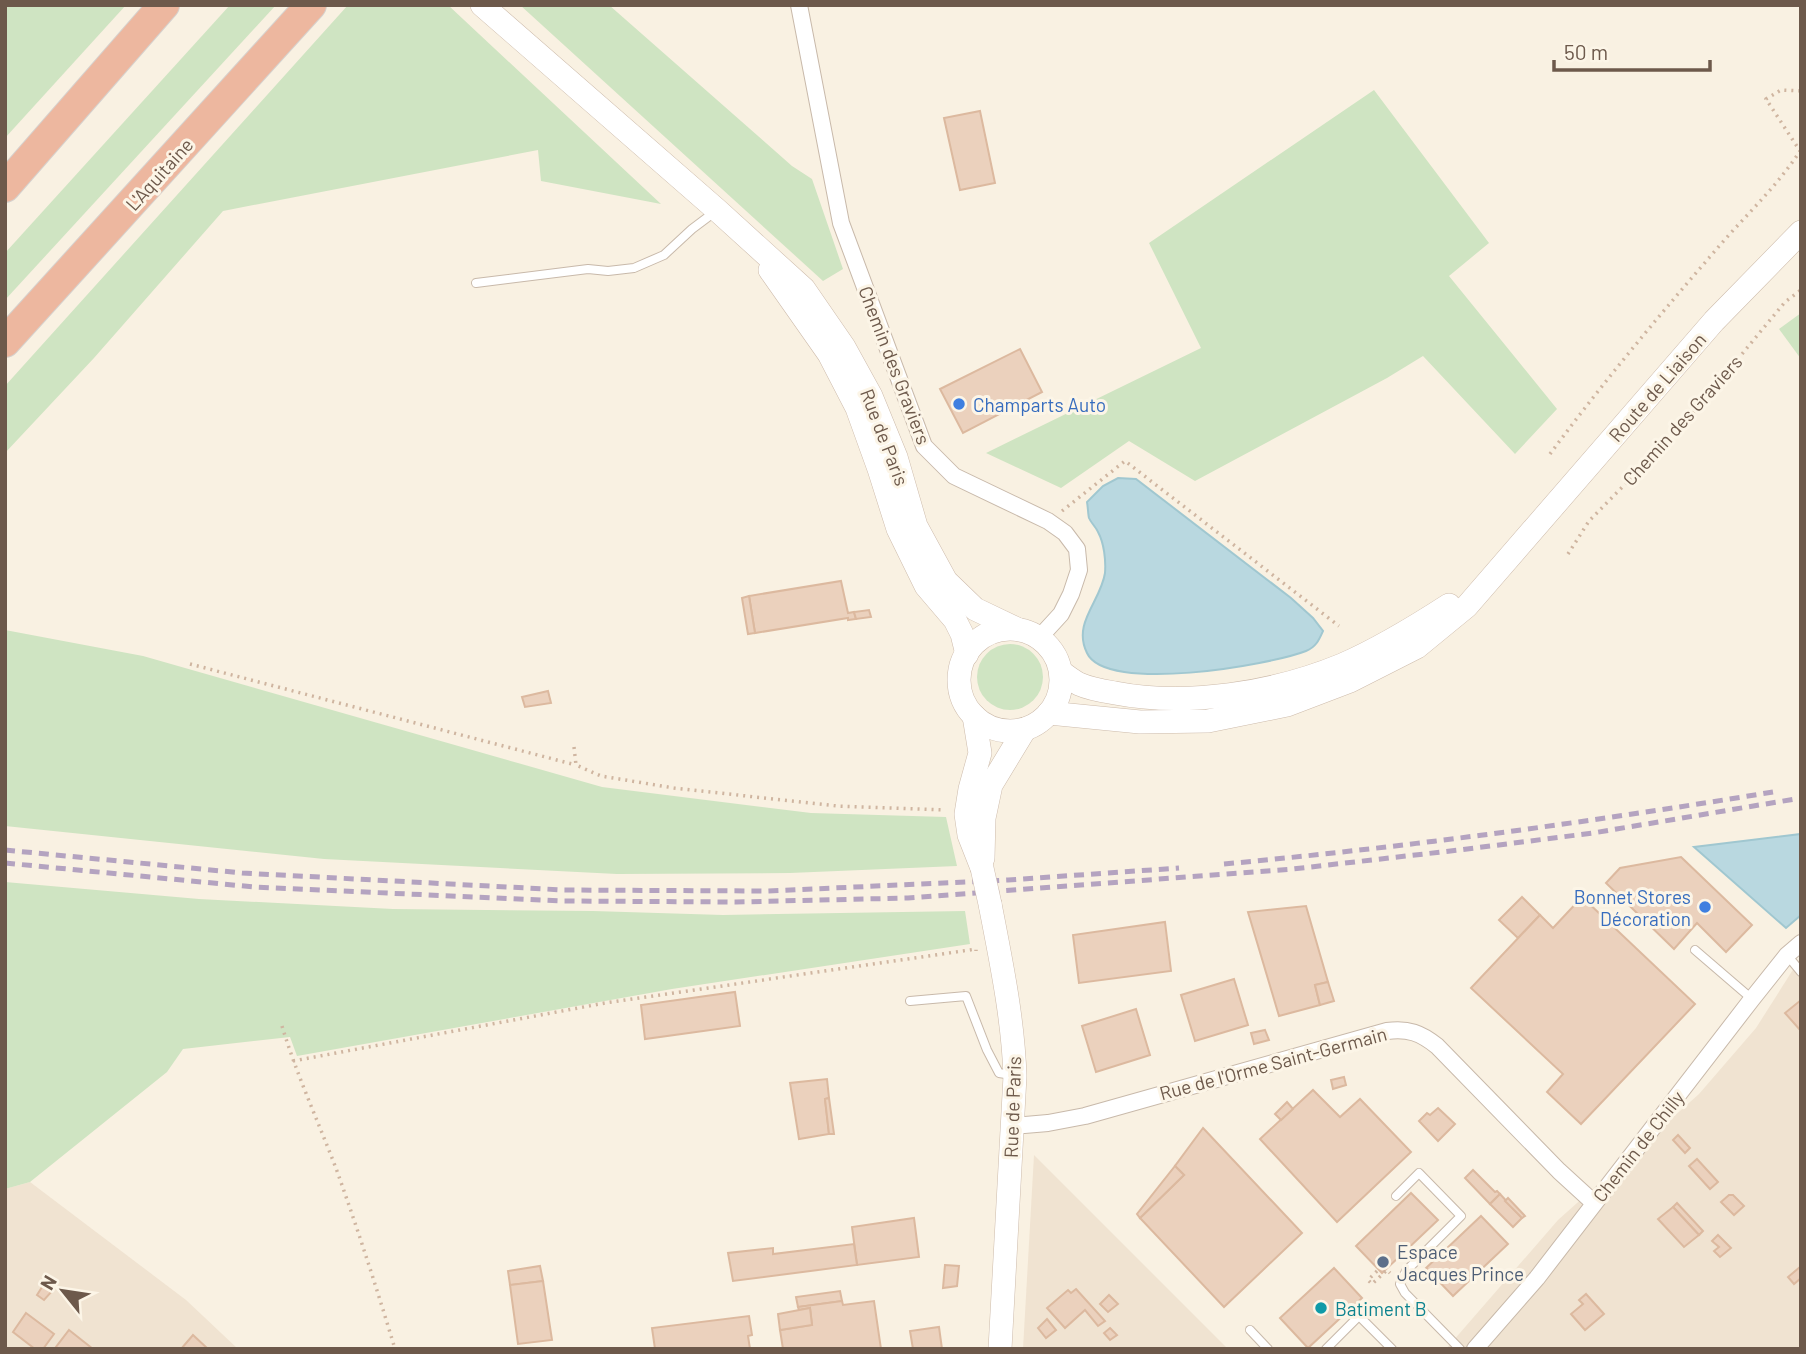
<svg xmlns="http://www.w3.org/2000/svg" width="1806" height="1354" font-family="Barlow,sans-serif">
  <style>
    .residential { fill: #f0e3d1 }
    .green { fill: #cfe4c2 }
    .water { fill: #b9d8e0; stroke: #a0c7d0; stroke-width: 2 }
    .building { fill: #ebd1bd; stroke: #dcb99f; stroke-width: 2 }
    .lines { fill: none; stroke-linecap: round; stroke-linejoin: round }
    .lane-casing { stroke: #c8b9aa; stroke-width: 10 }
    .street-casing { stroke: #c8b9aa; stroke-width: 18 }
    .secondary-casing { stroke: #cdbbab; stroke-width: 24 }
    .highway-casing { stroke: #d6d1cd; stroke-width: 32 }
    .path { stroke: #cfb5a0; stroke-width: 3.5; stroke-dasharray: 2 5; stroke-linecap: butt }
    .lane { stroke: #fff; stroke-width: 8 }
    .street { stroke: #fff; stroke-width: 16 }
    .secondary { stroke: #fff; stroke-width: 23 }
    .highway { stroke: #edb79f; stroke-width: 30 }
    .rail { stroke: #b4a3c0; stroke-width: 5; stroke-dasharray: 10 7; stroke-linecap: butt }
    .secondary-bridge-casing { stroke: #cdbbab; stroke-width: 24; stroke-linecap: butt }
    .secondary-bridge { stroke: #fff; stroke-width: 23 }
    .shop-dot { fill: #3f7fe0; stroke: #fcf5e7; stroke-width: 2.5 }
    .service-dot { fill: #5c6f8a; stroke: #fcf5e7; stroke-width: 2.5 }
    .culture-dot { fill: #0f9aa8; stroke: #fcf5e7; stroke-width: 2.5 }
    .labels { text-anchor: middle; dominant-baseline: central; stroke-width: 6; stroke-linejoin: round; paint-order: stroke }
    .street-label { font-size: 19px; fill: #6d594b; stroke: #fcf5e7 }
    .shop-label { font-size: 19px; fill: #366cbe; stroke: #fcf5e7; text-anchor: start }
    .service-label { font-size: 19px; fill: #4e5e75; stroke: #fcf5e7; text-anchor: start }
    .culture-label { font-size: 19px; fill: #0d838f; stroke: #fcf5e7; text-anchor: start }
  </style>
  <rect width="100%" height="100%" fill="#f9f1e2"/>
  <!-- residential -->
  <g class="residential">
    <polygon points="1801,957 1801,1349 1446,1349 1558,1220 1699,1094 1756,1028"/>
    <polygon points="1034,1155 1228,1349 1023,1349"/>
    <polygon points="30,1182 186,1300 238,1349 5,1349 5,1189"/>
  </g>
  <!-- green -->
  <g class="green">
    <polygon points="5,5 126,5 5,138"/>
    <polygon points="230,5 276,5 5,300 5,253"/>
    <polygon points="348,5 448,5 661,204 541,181 538,150 223,211 94,358 5,453 5,386"/>
    <polygon points="520,5 609,5 792,166 812,179 843,269 823,281"/>
    <polygon points="1374,90 1489,243 1449,276 1557,409 1515,454 1423,356 1387,378 1195,481 1129,441 1061,488 986,453 1201,348 1149,243"/>
    <polygon points="1801,313 1801,359 1779,329"/>
    <polygon points="5,630 143,656 602,787 811,813 946,817 957,866 790,873 617,874 324,859 5,826"/>
    <circle cx="1010" cy="677" r="33"/>
    <polygon points="5,882 199,899 393,909 593,911 723,915 965,911 970,944 672,989 297,1056 290,1037 183,1049 167,1072 30,1182 5,1189"/>
  </g>
  <!-- water -->
  <g class="water">
    <path d="M1118 478 1136 479 1291 598 1313 618 1323 631C1319 640 1316 647 1306 651 1270 665 1106 694 1087 653 1072 623 1101 601 1105 573 1106 560 1104 543 1098 532 1096 527 1091 523 1089 518 1088 514 1088 507 1087 502L1103 486Z"/>
    <polygon points="1801,834 1801,915 1786,928 1694,847"/>
  </g>
  <!-- building -->
  <g class="building">
    <polygon points="980,111 995,183 960,190 944,118"/>
    <polygon points="1020,349 1042,392 963,433 940,389"/>
    <polygon points="841,581 848,613 854,612 856,619 848,620 848,618 755,633 749,596"/>
    <polygon points="749,596 755,633 748,634 742,598"/>
    <polygon points="869,610 871,617 856,619 854,612"/>
    <polygon points="548,691 551,703 525,707 522,697"/>
    <polygon points="1681,857 1752,925 1726,952 1697,923 1674,949 1606,883 1620,868"/>
    <polygon points="1522,897 1540,915 1518,938 1499,920"/>
    <polygon points="1582,897 1695,1004 1581,1124 1547,1092 1563,1074 1471,988 1540,915 1553,928"/>
    <polygon points="1306,906 1328,982 1315,985 1320,1005 1279,1016 1248,912"/>
    <polygon points="1165,922 1171,971 1079,983 1073,935"/>
    <polygon points="1234,979 1248,1025 1195,1041 1181,995"/>
    <polygon points="1328,982 1334,1001 1320,1005 1315,985"/>
    <polygon points="735,992 740,1026 645,1039 641,1005"/>
    <polygon points="1801,1000 1801,1031 1785,1013"/>
    <polygon points="1136,1009 1150,1055 1096,1072 1082,1026"/>
    <polygon points="1265,1030 1269,1040 1254,1044 1251,1033"/>
    <polygon points="1344,1077 1346,1085 1333,1089 1331,1080"/>
    <polygon points="827,1079 829,1098 825,1099 829,1134 799,1139 790,1083"/>
    <polygon points="1313,1090 1340,1117 1360,1099 1411,1152 1337,1222 1260,1139"/>
    <polygon points="829,1098 834,1134 829,1134 825,1099"/>
    <polygon points="1287,1102 1293,1109 1281,1120 1275,1114"/>
    <polygon points="1438,1108 1455,1124 1438,1141 1419,1121 1427,1113 1430,1115"/>
    <polygon points="1203,1128 1302,1233 1224,1307 1140,1218 1184,1175 1175,1166"/>
    <polygon points="1678,1135 1690,1148 1685,1153 1673,1140"/>
    <polygon points="1697,1159 1718,1182 1710,1189 1689,1166"/>
    <polygon points="1175,1166 1184,1175 1140,1218 1137,1214"/>
    <polygon points="1473,1170 1495,1192 1497,1191 1500,1194 1490,1204 1465,1178"/>
    <polygon points="1411,1193 1438,1220 1382,1273 1356,1246"/>
    <polygon points="1500,1194 1522,1218 1513,1227 1490,1204"/>
    <polygon points="1729,1195 1733,1195 1744,1206 1734,1215 1721,1202"/>
    <polygon points="1508,1198 1525,1216 1522,1218 1505,1201"/>
    <polygon points="1677,1203 1703,1231 1699,1235 1673,1207"/>
    <polygon points="1673,1207 1699,1235 1684,1247 1658,1219"/>
    <polygon points="1481,1216 1508,1244 1453,1296 1426,1268"/>
    <polygon points="914,1218 919,1257 857,1265 852,1227"/>
    <polygon points="1718,1235 1731,1248 1720,1257 1714,1251 1719,1247 1712,1241"/>
    <polygon points="854,1244 857,1265 733,1281 728,1253 773,1248 773,1254"/>
    <polygon points="945,1265 959,1266 957,1286 943,1288"/>
    <polygon points="540,1266 543,1281 510,1285 508,1271"/>
    <polygon points="1800,1267 1801,1278 1794,1284 1788,1277"/>
    <polygon points="1334,1268 1362,1298 1308,1348 1280,1318"/>
    <polygon points="543,1281 552,1340 518,1344 510,1285"/>
    <polygon points="44,1284 53,1290 44,1300 37,1295"/>
    <polygon points="1076,1289 1105,1321 1098,1326 1085,1310 1065,1328 1047,1308 1068,1290 1071,1293"/>
    <polygon points="840,1291 842,1301 798,1307 796,1297"/>
    <polygon points="1586,1294 1604,1314 1585,1330 1571,1314 1583,1304 1579,1300"/>
    <polygon points="1109,1295 1118,1304 1108,1312 1100,1304"/>
    <polygon points="842,1301 843,1305 874,1301 881,1349 783,1349 780,1330 812,1325 810,1308 799,1310 798,1307"/>
    <polygon points="810,1308 812,1325 780,1330 778,1314"/>
    <polygon points="26,1313 54,1334 43,1349 35,1349 13,1332"/>
    <polygon points="749,1316 752,1335 748,1336 750,1349 655,1349 652,1328"/>
    <polygon points="1047,1319 1056,1330 1046,1338 1038,1328"/>
    <polygon points="939,1327 942,1349 913,1349 910,1331"/>
    <polygon points="1110,1328 1117,1335 1110,1340 1104,1333"/>
    <polygon points="69,1330 93,1349 58,1349 56,1347"/>
    <polygon points="193,1335 208,1349 181,1349"/>
  </g>
  <g class="lines">
    <defs>
      <g id="lane">
        <polyline points="476,283 588,269 608,271 634,268 664,255 692,229 716,211"/>
        <polyline points="1695,950 1752,999"/>
        <polyline points="1787,955 1801,972"/>
        <polyline points="910,1001 966,996 987,1050 999,1073 1012,1075"/>
        <polyline points="1396,1196 1419,1173 1461,1216 1406,1271 1400,1284 1405,1293 1460,1349"/>
        <polyline points="1250,1330 1268,1349"/>
        <polyline points="1326,1349 1359,1316 1392,1349"/>
      </g>
      <g id="street">
        <polyline points="799,5 841,223 924,446 954,476 1048,521 1065,533 1077,549 1079,570 1071,594 1061,614 1039,638"/>
        <path d="M1012 1126 1048 1123 1085 1116 1387 1031C1408 1028 1421 1033 1437 1046L1559 1171 1594 1203"/>
        <polyline points="1475,1349 1537,1278 1752,999 1787,955 1801,943"/>
      </g>
      <g id="secondary">
        <polyline points="482,5 717,210 804,289 844,347 871,396 896,457 916,526 946,581 975,609 1017,629"/>
        <polyline points="770,270 829,354 857,408 879,469 898,529 926,586 955,620 962,634 967,654"/>
        <circle cx="1010" cy="680" r="51"/>
        <path d="M1061 672C1067 676 1073 681 1079 684 1090 689 1103 691 1115 693 1187 707 1274 693 1342 665 1379 649 1415 627 1449 605"/>
        <polyline points="1049,713 1140,722 1208,721 1287,705 1350,681 1417,647 1467,606 1714,321 1801,232"/>
        <polyline points="974,716 980,753 970,789 966,814 969,835 982,868"/>
        <polyline points="983,858 984,818 991,785 1025,729"/>
        <path d="M990 904C1001 961 1013 1018 1015 1076L1000 1349"/>
      </g>
      <g id="highway">
        <polyline points="5,187 164,5"/>
        <polyline points="5,342 311,5"/>
      </g>
    </defs>
    <!-- lane casing -->
    <use href="#lane" class="lane-casing"/>
    <!-- street casing -->
    <use href="#street" class="street-casing"/>
    <!-- secondary casing -->
    <use href="#secondary" class="secondary-casing"/>
    <!-- highway casing -->
    <use href="#highway" class="highway-casing"/>
    <!-- path -->
    <g class="path">
      <path d="M1550 454C1604 381 1662 312 1721 244 1748 213 1778 185 1800 151L1766 99 1781 90 1801 91"/>
      <polyline points="1062,511 1125,461 1339,626"/>
      <polyline points="1568,554 1589,521 1684,424 1785,302 1801,290"/>
      <polyline points="190,664 576,765"/>
      <polyline points="574,747 576,765 601,776 674,788 837,806 945,810"/>
      <path d="M282 1026C297 1076 319 1123 337 1171 358 1230 377 1289 395 1349"/>
      <polyline points="293,1061 605,1003 976,949 976,951"/>
      <polyline points="1377,1271 1368,1280 1372,1284 1387,1270 1390,1273"/>
    </g>
    <!-- lane -->
    <use href="#lane" class="lane"/>
    <!-- street -->
    <use href="#street" class="street"/>
    <!-- secondary -->
    <use href="#secondary" class="secondary"/>
    <!-- highway -->
    <use href="#highway" class="highway"/>
    <!-- rail -->
    <g class="rail">
      <polyline points="5,850 242,873 564,890 768,891 1008,880 1179,868"/>
      <polyline points="5,863 254,887 562,901 736,902 908,898 1293,869 1459,850 1593,833 1801,798"/>
      <path d="M1224 864C1408 847 1590 822 1773 792"/>
    </g>
    <defs>
      <polyline id="secondary-bridge" points="982,868 990,904"/>
    </defs>
    <!-- secondary-bridge casing -->
    <use href="#secondary-bridge" class="secondary-bridge-casing"/>
    <!-- secondary-bridge -->
    <use href="#secondary-bridge" class="secondary-bridge"/>
  </g>
  <!-- markers -->
  <g class="shop-dot">
    <circle cx="959" cy="404" r="7"/>
    <circle cx="1705" cy="907" r="7"/>
  </g>
  <circle class="service-dot" cx="1383" cy="1262" r="7"/>
  <circle class="culture-dot" cx="1321" cy="1308" r="7"/>
  <g class="labels">
    <!-- street labels -->
    <g class="street-label">
      <text transform="translate(159 174) rotate(-48)">L'Aquitaine</text>
      <text transform="translate(895 365) rotate(69)">Chemin des Graviers</text>
      <text transform="translate(1657 387) rotate(-49)">Route de Liaison</text>
      <text transform="translate(1682 420) rotate(-48)">Chemin des Graviers</text>
      <text transform="translate(885 437) rotate(69)">Rue de Paris</text>
      <text transform="translate(1273 1063) rotate(-15)">Rue de l'Orme Saint-Germain</text>
      <text transform="translate(1012 1107) rotate(-88)">Rue de Paris</text>
      <text transform="translate(1638 1146) rotate(-52)">Chemin de Chilly</text>
    </g>
    <!-- shop labels -->
    <g class="shop-label">
      <text x="973" y="404">Champarts Auto</text>
      <text x="1691" y="896" text-anchor="end">Bonnet Stores<tspan x="1691" dy="22">Décoration</tspan></text>
    </g>
    <!-- service labels -->
    <g class="service-label">
      <text x="1397" y="1251">Espace<tspan x="1397" dy="22">Jacques Prince</tspan></text>
    </g>
    <!-- culture labels -->
    <g class="culture-label">
      <text x="1335" y="1308">Batiment B</text>
    </g>
  </g>
  <!-- border -->
  <rect width="1806" height="1354" fill="none" stroke="#6d594b" stroke-width="14"/>
  <!-- north arrow -->
  <g transform="translate(63 1291) rotate(300)" stroke="#fcf5e7" stroke-width="5" paint-order="stroke">
  <path d="M0-5L12 26L0 18L-12 26Z" fill="#6d594b"/>
  <text y="-10" font-size="19" font-weight="bold" text-anchor="middle" fill="#6d594b">N</text>
  </g>
  <!-- scale -->
  <path d="M1554 60v10h156v-10" fill="none" stroke="#6d594b" stroke-width="3.5"/>
  <text x="1564" y="60" font-size="21" fill="#6d594b" stroke="#fcf5e7" stroke-width="5" paint-order="stroke">50 m</text>
</svg>
